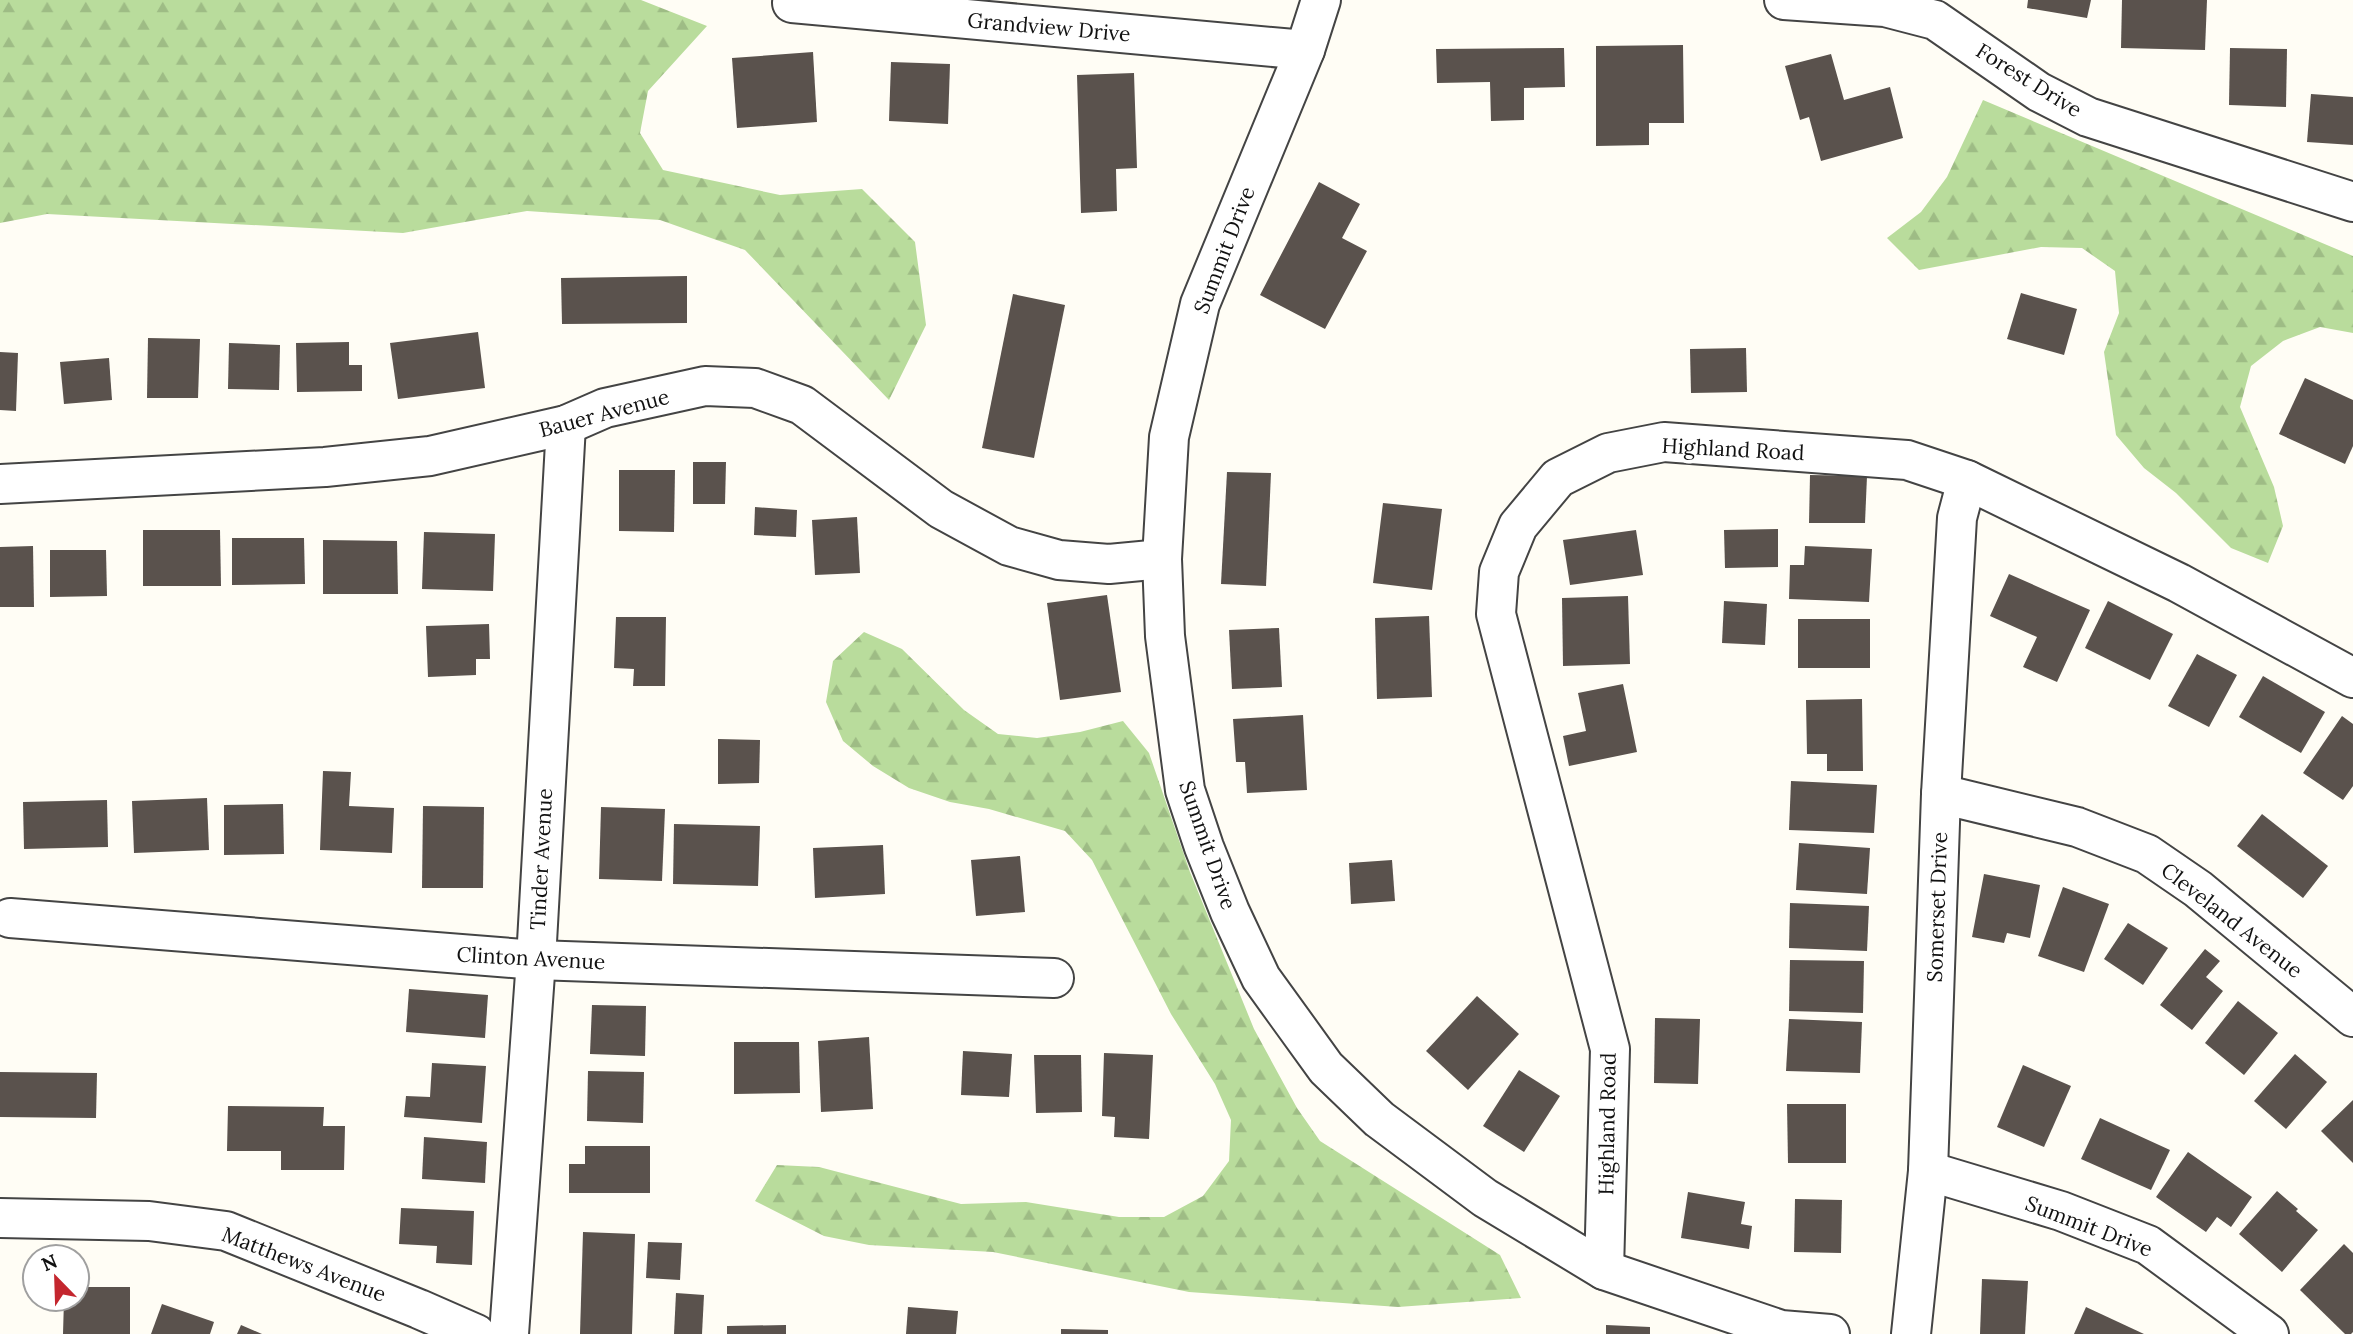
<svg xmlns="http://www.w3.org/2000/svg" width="2353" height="1334" font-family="Lora,serif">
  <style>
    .forest { fill: url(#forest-firs) }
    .building { fill: #5a524d }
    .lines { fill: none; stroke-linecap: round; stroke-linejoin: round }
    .minor-casing { stroke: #444; stroke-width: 42 }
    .minor { stroke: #fff; stroke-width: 38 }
    .labels { text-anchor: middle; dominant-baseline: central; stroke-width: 7; stroke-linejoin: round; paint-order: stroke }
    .street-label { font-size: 21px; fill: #111; stroke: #fff }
  </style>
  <defs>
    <pattern id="forest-firs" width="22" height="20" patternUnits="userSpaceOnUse" patternTransform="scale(1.75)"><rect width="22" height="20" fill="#b9dc9c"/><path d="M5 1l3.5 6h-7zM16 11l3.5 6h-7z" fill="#9ebc85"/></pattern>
  </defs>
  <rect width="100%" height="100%" fill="#fffdf5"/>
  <!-- forest -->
  <g class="forest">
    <polygon points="0,0 641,0 707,26 648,91 640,133 663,170 780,195 862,189 915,242 926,325 889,400 745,250 660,220 527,211 403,233 47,214 0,223"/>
    <polygon points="1983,100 2353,256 2353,333 2320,327 2283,341 2251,366 2240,407 2274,487 2283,526 2268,563 2231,548 2176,493 2144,468 2116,435 2104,352 2119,313 2115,271 2082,248 2041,247 1919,270 1887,238 1921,212 1947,177"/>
    <polygon points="864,632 902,649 964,710 998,734 1037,738 1080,732 1123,721 1149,753 1190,872 1254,1029 1297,1108 1320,1141 1500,1255 1521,1298 1398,1307 1189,1292 993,1252 869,1245 824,1236 755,1201 777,1165 819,1167 961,1204 1026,1202 1119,1217 1164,1217 1203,1196 1229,1161 1231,1120 1215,1084 1171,1014 1092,860 1065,831 989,809 950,802 909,788 873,766 843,741 826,702 833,661"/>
  </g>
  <!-- building -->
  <g class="building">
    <polygon points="2028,0 2091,0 2087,18 2027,8"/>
    <polygon points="2122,0 2207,0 2205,50 2121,48"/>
    <polygon points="1683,45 1684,123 1649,123 1649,145 1596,146 1596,46"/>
    <polygon points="1564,48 1565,87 1524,88 1524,120 1491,121 1490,82 1437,83 1436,49"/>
    <polygon points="2230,48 2287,49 2286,107 2229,105"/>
    <polygon points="813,52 817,122 737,128 732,58"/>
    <polygon points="1831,54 1844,100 1890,87 1903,138 1821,161 1809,117 1800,120 1785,66"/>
    <polygon points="891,62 950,64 948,124 889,121"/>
    <polygon points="1134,73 1137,168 1116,169 1117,211 1081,213 1077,75"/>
    <polygon points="2311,94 2353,97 2353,145 2307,142"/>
    <polygon points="1319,182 1360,204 1342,238 1367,251 1325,329 1260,295"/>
    <polygon points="687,276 687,323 562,324 561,278"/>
    <polygon points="2021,293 2077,309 2064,355 2007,339"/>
    <polygon points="1013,294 1065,305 1034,458 982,448"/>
    <polygon points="478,332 485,388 398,399 390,343"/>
    <polygon points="148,338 200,339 198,398 147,398"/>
    <polygon points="349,342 349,365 362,365 362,391 297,392 296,343"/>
    <polygon points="229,343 280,345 279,390 228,389"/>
    <polygon points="1746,348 1747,392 1691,393 1690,349"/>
    <polygon points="0,352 18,353 16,411 0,410"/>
    <polygon points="109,358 112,400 64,404 60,362"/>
    <polygon points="2305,378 2353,400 2353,446 2345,464 2279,434"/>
    <polygon points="693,462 726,462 725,504 693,504"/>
    <polygon points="619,470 675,470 674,532 619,531"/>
    <polygon points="1227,472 1271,473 1266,586 1221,584"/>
    <polygon points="1810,475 1867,476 1865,523 1809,523"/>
    <polygon points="1383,503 1442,509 1432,590 1373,583"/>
    <polygon points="755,507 797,510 796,537 754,535"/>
    <polygon points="857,517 860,573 815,575 812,520"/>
    <polygon points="1778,529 1778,567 1725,568 1724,530"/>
    <polygon points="143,530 220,530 221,586 143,586"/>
    <polygon points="1636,530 1643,575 1570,585 1563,540"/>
    <polygon points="424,532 495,534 493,591 422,589"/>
    <polygon points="232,538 304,538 305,584 232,585"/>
    <polygon points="323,540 397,541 398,594 323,594"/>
    <polygon points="33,546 34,607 0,607 0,547"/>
    <polygon points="1805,546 1872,549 1869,602 1789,599 1790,565 1804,565"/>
    <polygon points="50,550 106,550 107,596 50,597"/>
    <polygon points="2009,574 2090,610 2057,682 2023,667 2037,637 1990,616"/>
    <polygon points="1107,595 1121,692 1060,700 1047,603"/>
    <polygon points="1628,596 1630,664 1563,666 1562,598"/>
    <polygon points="1724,601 1767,604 1765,645 1722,643"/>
    <polygon points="2108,601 2173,634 2150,680 2085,648"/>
    <polygon points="1429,616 1432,697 1377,699 1375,618"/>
    <polygon points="616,617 666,617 665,686 633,686 634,669 614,668"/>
    <rect x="1798" y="619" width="72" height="49"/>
    <polygon points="489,624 490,659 476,659 476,675 428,677 426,626"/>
    <polygon points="1279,628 1282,687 1232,689 1229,630"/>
    <polygon points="2197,654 2237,675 2209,727 2168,706"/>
    <polygon points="2263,676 2325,712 2301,753 2239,717"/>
    <polygon points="1623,684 1637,752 1569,766 1563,736 1586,731 1578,693"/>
    <polygon points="1862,699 1863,771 1827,771 1827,754 1807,754 1806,700"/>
    <polygon points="1303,715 1307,790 1247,793 1245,762 1236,762 1233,719"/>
    <polygon points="2342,716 2353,724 2353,786 2343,800 2303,773"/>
    <polygon points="718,739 760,740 759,783 718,784"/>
    <polygon points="323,771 351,772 349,806 394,808 392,853 320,850"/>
    <polygon points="1791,781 1877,785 1874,833 1789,830"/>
    <polygon points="207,798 209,850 134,853 132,801"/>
    <polygon points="107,800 108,847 24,849 23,802"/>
    <polygon points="283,804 284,854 224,855 224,805"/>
    <polygon points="423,806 484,807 483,888 422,888"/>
    <polygon points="601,807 665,809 662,881 599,879"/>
    <polygon points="2262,814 2328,866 2303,898 2237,846"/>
    <polygon points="674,824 760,826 758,886 673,884"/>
    <polygon points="1799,843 1870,848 1867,894 1796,890"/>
    <polygon points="883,845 885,894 815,898 813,848"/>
    <polygon points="1020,856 1025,912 976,916 971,860"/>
    <polygon points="1392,860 1395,901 1351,904 1349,863"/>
    <polygon points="1984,874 2040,885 2030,938 2007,933 2004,943 1972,937"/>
    <polygon points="2063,887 2109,904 2084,972 2038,956"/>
    <polygon points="1790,903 1869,906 1867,951 1789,948"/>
    <polygon points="2128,923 2168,948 2143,985 2104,959"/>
    <polygon points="2205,949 2220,961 2206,977 2223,991 2192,1030 2160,1005"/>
    <polygon points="1790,960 1864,961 1863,1013 1789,1011"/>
    <polygon points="409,989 488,995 485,1038 406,1032"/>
    <polygon points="1477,996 1519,1034 1468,1090 1426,1051"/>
    <polygon points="2238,1001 2278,1033 2244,1075 2205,1043"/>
    <polygon points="592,1005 646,1006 645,1056 590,1054"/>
    <polygon points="1655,1018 1700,1019 1698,1084 1654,1083"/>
    <polygon points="1789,1019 1862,1022 1860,1073 1786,1071"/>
    <polygon points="869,1037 873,1109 821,1112 818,1041"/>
    <polygon points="734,1042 799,1042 800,1093 734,1094"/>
    <polygon points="963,1051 1012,1054 1009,1097 961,1095"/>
    <polygon points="1104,1053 1153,1055 1149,1139 1114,1137 1115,1117 1102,1116"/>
    <polygon points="2295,1054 2327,1082 2286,1129 2254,1101"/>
    <polygon points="1034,1055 1081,1055 1082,1112 1036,1113"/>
    <polygon points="432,1063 486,1066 482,1123 404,1117 406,1096 430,1097"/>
    <polygon points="2023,1065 2071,1086 2044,1147 1997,1127"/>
    <polygon points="1519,1070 1560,1096 1524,1152 1483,1126"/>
    <polygon points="588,1071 644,1072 643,1123 587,1121"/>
    <polygon points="0,1072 97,1073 96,1118 0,1117"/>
    <polygon points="2353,1100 2353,1163 2321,1131"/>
    <polygon points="1787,1104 1846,1104 1846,1163 1788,1163"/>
    <polygon points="228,1106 324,1107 323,1126 345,1126 344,1170 281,1170 281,1151 227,1151"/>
    <polygon points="2100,1118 2170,1150 2151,1190 2081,1159"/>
    <polygon points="424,1137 487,1142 485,1183 422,1179"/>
    <polygon points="585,1146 650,1146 650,1193 569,1193 569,1164 585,1164"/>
    <polygon points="2188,1152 2252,1197 2231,1227 2217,1217 2206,1232 2156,1197"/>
    <polygon points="2277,1191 2298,1209 2296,1211 2318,1230 2282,1272 2239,1234"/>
    <polygon points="1688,1192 1745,1202 1741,1224 1752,1226 1749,1249 1681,1238"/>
    <polygon points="1795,1199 1842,1200 1841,1253 1794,1252"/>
    <polygon points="401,1208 474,1211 472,1265 436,1263 437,1246 399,1244"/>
    <polygon points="583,1232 635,1234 632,1334 580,1334"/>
    <polygon points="648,1242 682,1243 680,1280 646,1278"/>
    <polygon points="2344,1244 2353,1253 2353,1332 2351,1334 2345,1334 2300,1290"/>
    <polygon points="1982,1279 2028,1281 2025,1334 1980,1334"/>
    <polygon points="77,1287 130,1287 130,1334 63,1334 64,1299 77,1299"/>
    <polygon points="676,1293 704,1295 702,1334 674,1334"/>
    <polygon points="162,1304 214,1322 210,1334 151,1334"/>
    <polygon points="908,1307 958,1311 956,1334 906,1334"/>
    <polygon points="2086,1307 2144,1334 2074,1334"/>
    <polygon points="241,1325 262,1334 237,1334"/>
    <polygon points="786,1325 786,1334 727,1334 727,1326"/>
    <polygon points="1606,1325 1650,1327 1650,1334 1606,1334"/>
    <polygon points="1061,1329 1108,1330 1108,1334 1061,1334"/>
  </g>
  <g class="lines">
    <defs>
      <g id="minor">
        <polyline points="1321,0 1305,50 1200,304 1169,437 1162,559 1165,636 1185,790 1204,847 1230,912 1261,978 1326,1068 1379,1119 1485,1198 1604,1270 1781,1330 1830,1334"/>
        <polyline points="1784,0 1885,7 1935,20 2039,92 2088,117 2353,202"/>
        <polyline points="792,3 1305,50"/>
        <polyline points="0,484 325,467 430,456 566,425 605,408 705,386 755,388 802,405 941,509 1009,546 1059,560 1109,564 1162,559"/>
        <polyline points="1941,794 2077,827 2147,854 2198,889 2353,1017"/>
        <polyline points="10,918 536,960 1054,978"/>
        <polyline points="1928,1171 2061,1211 2148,1245 2269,1334"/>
        <polyline points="0,1218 149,1221 226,1231 419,1309 476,1334"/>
        <polyline points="1604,1270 1610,1049 1496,614 1499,572 1518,526 1558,478 1608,453 1664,442 1907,460 1967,480 2179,583 2353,678"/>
        <polyline points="509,1334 536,960 566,425"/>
        <polyline points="1911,1334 1928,1171 1941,794 1957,518 1967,480"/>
      </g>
    </defs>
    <!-- minor casing -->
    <use href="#minor" class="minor-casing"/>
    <!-- minor -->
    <use href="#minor" class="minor"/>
  </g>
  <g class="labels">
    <!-- street labels -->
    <g class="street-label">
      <text transform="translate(1049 27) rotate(5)">Grandview Drive</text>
      <text transform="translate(2029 80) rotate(32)">Forest Drive</text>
      <text transform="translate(1224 250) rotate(-69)">Summit Drive</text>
      <text transform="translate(604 413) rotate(-15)">Bauer Avenue</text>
      <text transform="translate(1733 449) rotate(3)">Highland Road</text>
      <text transform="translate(1208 845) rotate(71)">Summit Drive</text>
      <text transform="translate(541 859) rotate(-87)">Tinder Avenue</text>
      <text transform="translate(1937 907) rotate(-88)">Somerset Drive</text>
      <text transform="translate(2232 920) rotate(38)">Cleveland Avenue</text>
      <text transform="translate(531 958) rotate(3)">Clinton Avenue</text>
      <text transform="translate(1607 1124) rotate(-89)">Highland Road</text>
      <text transform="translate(2089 1226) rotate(21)">Summit Drive</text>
      <text transform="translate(304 1264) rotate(21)">Matthews Avenue</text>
    </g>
  </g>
  <!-- north arrow -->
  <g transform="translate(56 1278) rotate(337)"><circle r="33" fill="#ffffff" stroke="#a0a0a0" stroke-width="2"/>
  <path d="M0-5L12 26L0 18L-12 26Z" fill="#c4262e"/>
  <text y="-10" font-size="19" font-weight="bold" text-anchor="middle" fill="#111111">N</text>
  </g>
</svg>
